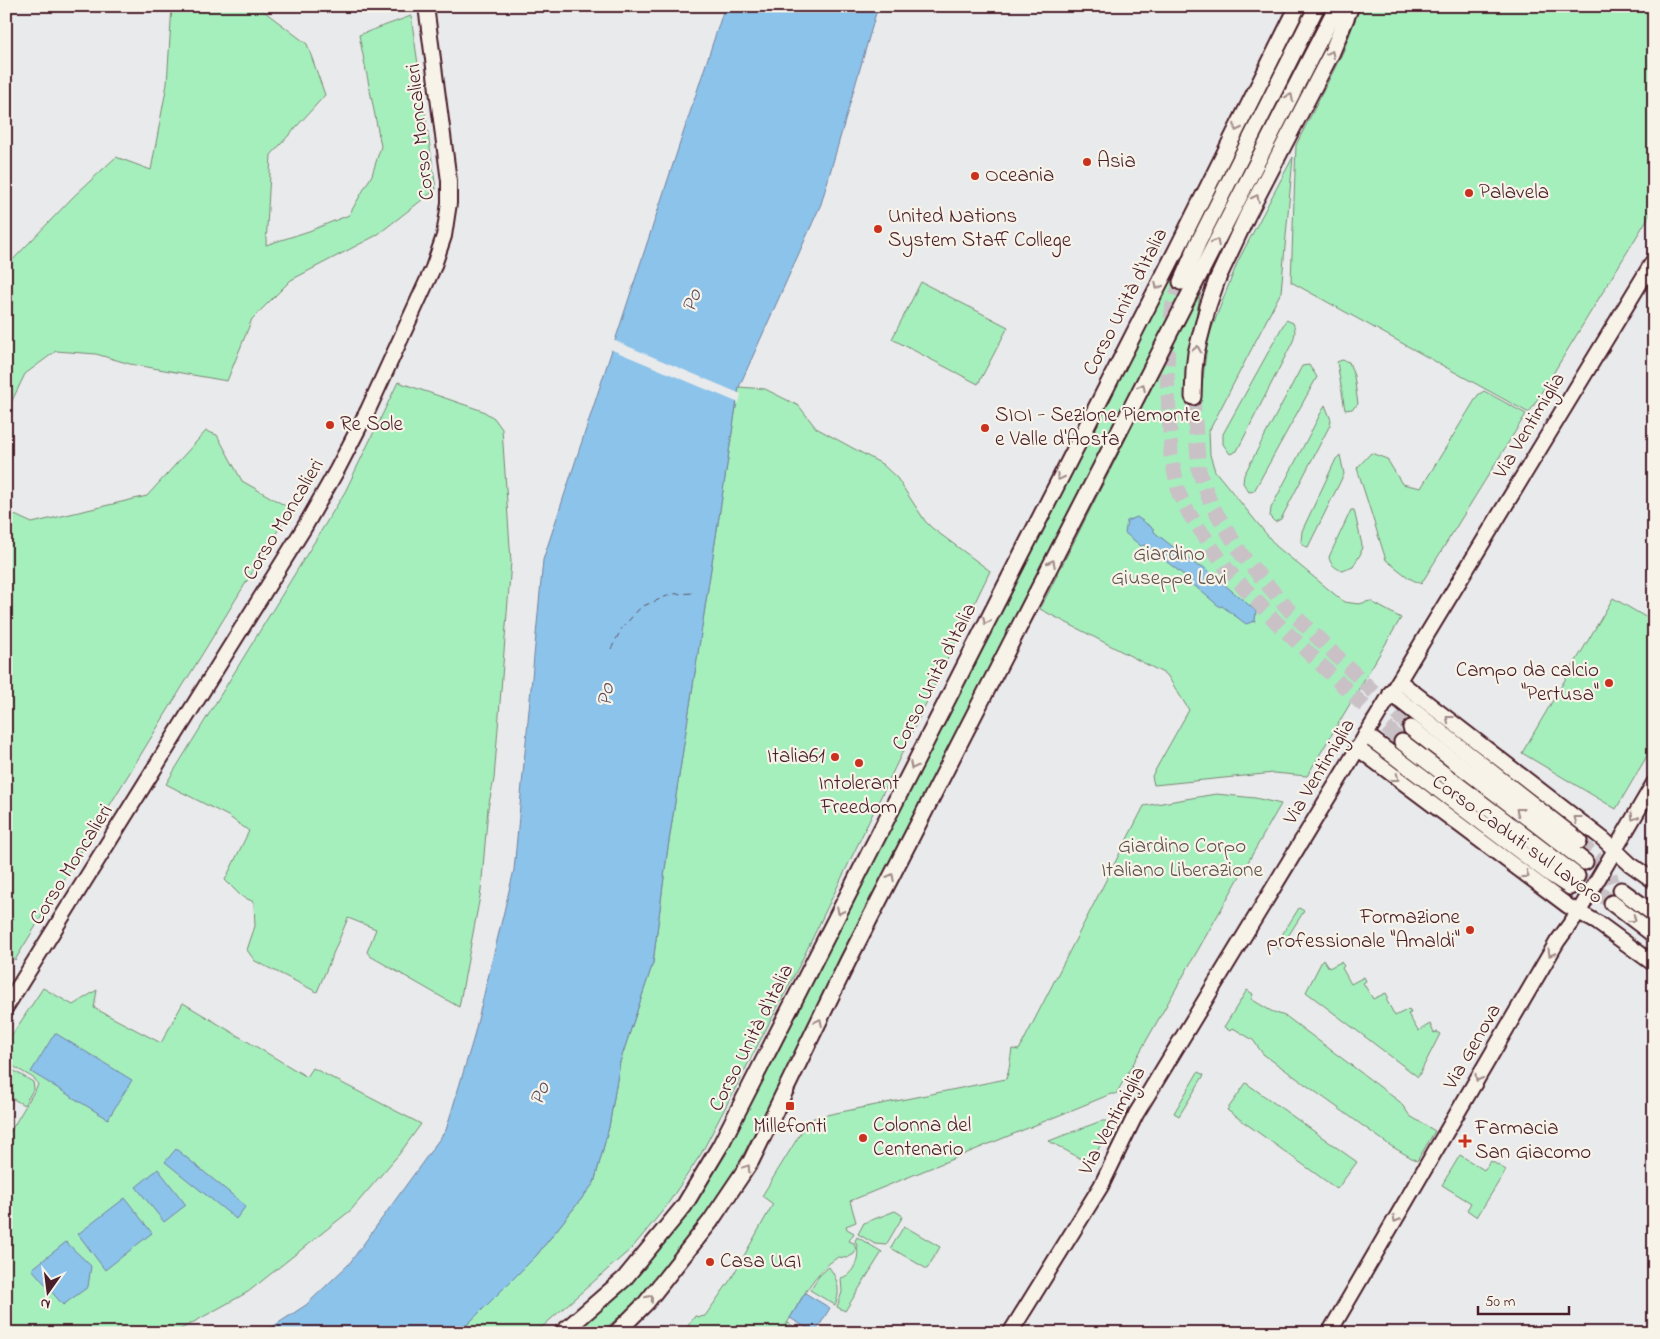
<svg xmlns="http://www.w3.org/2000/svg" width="1660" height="1339" font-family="'Indie Flower',sans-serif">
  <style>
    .green { fill: #a5efbd; stroke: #788774 }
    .water { fill: #8cc3ea; stroke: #72819e }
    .pier { fill: #e9eaeb }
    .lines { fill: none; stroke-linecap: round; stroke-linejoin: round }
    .ferry { stroke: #5e5064; stroke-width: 1; stroke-dasharray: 6 5; stroke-linecap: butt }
    .primary-tunnel { stroke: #c9c1c5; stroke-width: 15; stroke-dasharray: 15 8; stroke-linecap: butt }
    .secondary-casing { stroke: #4a1f2b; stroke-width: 18 }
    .primary-casing { stroke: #4a1f2b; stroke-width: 19 }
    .secondary { stroke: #f7f3e8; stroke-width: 14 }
    .primary { stroke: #f7f3e8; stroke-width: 15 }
    .oneway { stroke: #a0898a }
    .poi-dot { fill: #c8321e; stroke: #f7f3e8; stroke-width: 2 }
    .labels { text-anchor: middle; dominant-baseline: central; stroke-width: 4.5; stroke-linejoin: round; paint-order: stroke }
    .street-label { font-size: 21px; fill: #4a1f2b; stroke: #f7f3e8 }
    .poi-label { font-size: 21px; fill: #4a1f2b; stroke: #f7f3e8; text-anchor: start }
    .park-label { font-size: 21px; fill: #615350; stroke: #f7f3e8 }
    .water-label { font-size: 22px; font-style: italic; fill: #5e5064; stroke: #f7f3e8 }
  </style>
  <rect width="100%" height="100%" fill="#e9eaeb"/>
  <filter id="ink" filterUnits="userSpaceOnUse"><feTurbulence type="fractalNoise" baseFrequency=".02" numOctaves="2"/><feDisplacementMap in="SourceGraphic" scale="10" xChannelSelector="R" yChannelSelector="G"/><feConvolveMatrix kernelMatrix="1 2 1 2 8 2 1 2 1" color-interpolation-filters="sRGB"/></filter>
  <g filter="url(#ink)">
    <!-- green -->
    <g class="green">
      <polygon points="172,6 261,6 261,9 307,44 325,95 271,155 266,245 309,231 349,215 372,175 381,146 359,35 411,16 436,189 377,235 291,280 252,319 227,381 130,364 96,354 56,351 25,374 6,413 6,267 74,196 116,157 151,170 167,84"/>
      <polygon points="1360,6 1654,6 1654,208 1529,413 1291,282 1296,145 1343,52"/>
      <polygon points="1293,157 1281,292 1209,431 1210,455 1215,471 1276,546 1344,602 1359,604 1370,601 1401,618 1307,776 1274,773 1154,785 1152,776 1189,710 1167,675 1040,609 1201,290 1189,355 1201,393 1208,338 1238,261"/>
      <polygon points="1200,218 1186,252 1187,282 735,1171 704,1217 645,1291 632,1306 600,1333 574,1332 617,1297 659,1249 694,1206 722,1159"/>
      <polygon points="921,282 1008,327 978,384 892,339"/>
      <path d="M1286 320 1293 323C1296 330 1295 334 1293 341L1237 451 1230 454 1223 444V434Z"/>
      <polygon points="1342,360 1349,362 1354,376 1358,404 1352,409 1345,410 1337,362"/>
      <polygon points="1309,365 1317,377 1254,491 1249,492 1243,483 1244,475 1302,366"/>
      <polygon points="398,382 483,411 494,418 502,429 511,562 494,779 488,808 481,891 459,1007 370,956 367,952 376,929 348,918 317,992 255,961 247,950 255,926 254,902 241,896 225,880 249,831 228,816 166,784 345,492"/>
      <polygon points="739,387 765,389 799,406 816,428 882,464 897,478 925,521 932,528 990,571 800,964 701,1154 665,1208 632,1248 535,1333 457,1333 470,1322 536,1256 594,1183 609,1127 620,1062 653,963 667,854"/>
      <polygon points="1484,391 1526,414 1421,584 1409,578 1386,560 1357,468 1371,453 1387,459 1402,484 1421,488 1478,395"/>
      <polygon points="1325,405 1331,420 1330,425 1281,519 1275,522 1270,517 1271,508"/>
      <polygon points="206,431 217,435 242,481 291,509 15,960 6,951 6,511 32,523 147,496"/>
      <polygon points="1340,455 1344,474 1308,547 1304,546 1301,542 1302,531 1336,459"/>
      <path d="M1351 510H1354L1362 545 1361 553 1353 567 1342 571C1336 568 1330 565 1329 557Z"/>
      <polygon points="1613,598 1654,622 1654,744 1616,809 1522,753"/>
      <path d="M1216 794 1255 798 1281 804 1116 1094H1111L850 1201 856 1222 846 1226 847 1229 854 1233 849 1241 854 1243 856 1250 854 1254 847 1258 838 1257C813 1273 801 1300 786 1325L788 1323 805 1333H683L695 1316 700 1317 705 1316 731 1279 773 1204 762 1196 808 1121 816 1117 1006 1079C1010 1070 1010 1059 1012 1049L1019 1050 1144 806Z"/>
      <polygon points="1299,908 1304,911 1280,949 1275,946"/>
      <polygon points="1323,959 1329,968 1341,962 1344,966 1342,968 1351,984 1364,977 1366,981 1363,983 1373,999 1386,993 1388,997 1386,999 1395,1016 1409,1009 1411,1013 1408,1014 1418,1031 1430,1024 1434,1033 1437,1032 1440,1034 1418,1077 1306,992"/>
      <polygon points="43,988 73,1005 97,990 94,1008 161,1043 183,1003 307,1077 313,1068 421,1124 400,1153 351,1210 248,1292 174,1333 6,1333 6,1139 38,1085 35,1079 6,1062 6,1044"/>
      <polygon points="1247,990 1253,994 1251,999 1271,1011 1287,1017 1400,1102 1410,1116 1435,1131 1417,1161 1391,1146 1263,1054 1253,1040 1233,1028 1230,1031 1224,1027"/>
      <polygon points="6,1066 33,1082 34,1088 24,1105 6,1095"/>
      <polygon points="1198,1072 1204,1075 1179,1116 1174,1113"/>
      <polygon points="1246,1083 1357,1162 1337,1189 1227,1110"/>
      <polygon points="1101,1121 1107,1121 1108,1126 1092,1165 1049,1141"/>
      <polygon points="1460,1155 1484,1170 1491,1161 1506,1170 1477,1217 1467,1210 1471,1203 1442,1185"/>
      <polygon points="895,1211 903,1216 886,1245 875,1244 858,1234 864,1223"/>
      <polygon points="904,1226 940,1247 927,1269 891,1248"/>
      <path d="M857 1237 882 1252 845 1311 837 1307 842 1292 841 1278C855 1275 862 1253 855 1241Z"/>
      <path d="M829 1267C838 1280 841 1291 835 1305L810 1290 819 1276Z"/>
    </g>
    <!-- water -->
    <g class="water">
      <polygon points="725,6 878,6 821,204 739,387 667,854 653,963 620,1062 609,1127 594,1183 536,1256 470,1322 457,1333 263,1333 306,1305 349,1264 446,1130 473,1040 514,870 543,560"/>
      <polygon points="1137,517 1154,529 1154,532 1199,567 1202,566 1256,611 1255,621 1246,624 1222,606 1220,607 1190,582 1189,579 1145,545 1141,546 1125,533 1127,521"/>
      <polygon points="55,1033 132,1080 108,1119 31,1072"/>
      <polygon points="176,1149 246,1206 236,1219 165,1162"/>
      <polygon points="158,1169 186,1205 164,1222 136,1187"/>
      <polygon points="125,1198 152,1233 105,1270 78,1234"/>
      <polygon points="66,1242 91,1266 88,1287 63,1305 32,1269"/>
      <polygon points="805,1293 830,1308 815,1333 790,1318"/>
    </g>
    <!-- pier -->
    <polygon class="pier" points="613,340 741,394 739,403 610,349"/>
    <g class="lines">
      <!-- ferry -->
      <polyline class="ferry" points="611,649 622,628 641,607 672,594 695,593"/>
      <!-- primary-tunnel -->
      <g class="primary-tunnel">
        <polyline points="1181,282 1173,304 1168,345 1167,372 1171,455 1179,494 1188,512 1226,568 1276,622 1402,742"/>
        <polyline points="1193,397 1199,471 1211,504 1242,555 1289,610 1411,728"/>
        <polyline points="1579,841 1609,872 1612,882"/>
        <polyline points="1577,876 1612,903"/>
      </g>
      <defs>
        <g id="secondary">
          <polyline points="1399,681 1603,839 1630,864 1654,881"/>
          <polyline points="1357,748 1568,906 1598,923 1654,964"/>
          <polyline points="6,1007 304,528 337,470 368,410 433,268 444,236 449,203 449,181 426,6"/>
          <polyline points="1010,1333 1101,1186 1136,1114 1147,1096 1654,260"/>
          <polyline points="1329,1333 1557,942 1578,913 1654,783"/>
        </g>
        <g id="primary">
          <polyline points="1181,282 1198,243 1317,6"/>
          <polyline points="1193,397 1194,370 1196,353 1208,306 1217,280 1247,216 1332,52 1351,6"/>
          <polyline points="1391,693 1579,841"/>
          <polyline points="1411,728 1585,862"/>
          <polyline points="1366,735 1550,874 1570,887"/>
          <polyline points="1402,742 1577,876"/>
          <polyline points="1621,890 1654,914"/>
          <polyline points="1612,903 1654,935"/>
          <polyline points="562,1333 624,1279 684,1206 720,1146 1178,247 1298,6"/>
          <polyline points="616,1333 646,1303 710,1222 751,1161 848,961 1337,6"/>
        </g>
      </defs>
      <!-- secondary casing -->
      <use href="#secondary" class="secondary-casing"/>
      <!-- primary casing -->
      <use href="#primary" class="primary-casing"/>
      <!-- secondary -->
      <use href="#secondary" class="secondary"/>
      <!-- primary -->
      <use href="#primary" class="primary"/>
    </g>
    <!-- one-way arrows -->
    <defs><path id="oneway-chevron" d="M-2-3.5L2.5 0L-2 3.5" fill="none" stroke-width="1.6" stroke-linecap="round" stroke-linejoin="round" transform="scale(1.25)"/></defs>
    <g class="oneway">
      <use href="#oneway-chevron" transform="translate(1331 54) rotate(-65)"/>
      <use href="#oneway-chevron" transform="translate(1290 97) rotate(-63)"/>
      <use href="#oneway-chevron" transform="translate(1237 128) rotate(117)"/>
      <use href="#oneway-chevron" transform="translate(1256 198) rotate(-63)"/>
      <use href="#oneway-chevron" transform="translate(1216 242) rotate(-63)"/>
      <use href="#oneway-chevron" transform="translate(1158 286) rotate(117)"/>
      <use href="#oneway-chevron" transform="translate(1197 349) rotate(-79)"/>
      <use href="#oneway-chevron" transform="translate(1142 387) rotate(-63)"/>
      <use href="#oneway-chevron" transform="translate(1060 477) rotate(117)"/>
      <use href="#oneway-chevron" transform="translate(1052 563) rotate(-63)"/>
      <use href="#oneway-chevron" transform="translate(986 621) rotate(117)"/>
      <use href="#oneway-chevron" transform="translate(1449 719) rotate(-142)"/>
      <use href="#oneway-chevron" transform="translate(913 766) rotate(117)"/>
      <use href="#oneway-chevron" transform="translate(1396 778) rotate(37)"/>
      <use href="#oneway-chevron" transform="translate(1519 811) rotate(-143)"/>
      <use href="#oneway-chevron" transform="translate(1634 817) rotate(121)"/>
      <use href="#oneway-chevron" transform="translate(1577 819) rotate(-142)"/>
      <use href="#oneway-chevron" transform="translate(1526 875) rotate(37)"/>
      <use href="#oneway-chevron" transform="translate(891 877) rotate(-63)"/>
      <use href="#oneway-chevron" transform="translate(840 911) rotate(117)"/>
      <use href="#oneway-chevron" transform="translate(1633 919) rotate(37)"/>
      <use href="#oneway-chevron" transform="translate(1551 953) rotate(120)"/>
      <use href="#oneway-chevron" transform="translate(819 1022) rotate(-64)"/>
      <use href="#oneway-chevron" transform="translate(1478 1078) rotate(120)"/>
      <use href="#oneway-chevron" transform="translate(747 1168) rotate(-56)"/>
      <use href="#oneway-chevron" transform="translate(1396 1219) rotate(120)"/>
      <use href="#oneway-chevron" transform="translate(650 1298) rotate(-51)"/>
    </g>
  </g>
  <!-- markers -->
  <g class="poi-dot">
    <circle cx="1087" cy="162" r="5"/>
    <circle cx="975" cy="176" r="5"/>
    <circle cx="1469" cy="193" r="5"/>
    <circle cx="878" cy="229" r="5"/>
    <circle cx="330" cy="425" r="5"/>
    <circle cx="985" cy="428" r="5"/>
    <circle cx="1609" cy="683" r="5"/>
    <circle cx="835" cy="757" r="5"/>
    <circle cx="859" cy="763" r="5"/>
    <circle cx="1470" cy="930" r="5"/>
    <rect x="785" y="1101" width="10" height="10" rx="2.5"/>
    <circle cx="863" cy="1138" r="5"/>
    <path d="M1462.5 1133.5h5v5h5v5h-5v5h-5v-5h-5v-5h5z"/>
    <circle cx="710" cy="1262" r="5"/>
  </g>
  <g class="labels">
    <!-- street labels -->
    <g class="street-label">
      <text transform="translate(421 132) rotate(-96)">Corso Moncalieri</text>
      <text transform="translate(1126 302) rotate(-63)">Corso Unità d'Italia</text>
      <text transform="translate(1530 426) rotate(-59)">Via Ventimiglia</text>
      <text transform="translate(284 520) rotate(-59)">Corso Moncalieri</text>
      <text transform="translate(935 677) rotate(-63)">Corso Unità d'Italia</text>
      <text transform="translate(1320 772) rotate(-59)">Via Ventimiglia</text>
      <text transform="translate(1517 840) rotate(36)">Corso Caduti sul Lavoro</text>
      <text transform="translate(72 865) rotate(-58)">Corso Moncalieri</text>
      <text transform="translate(752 1038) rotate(-63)">Corso Unità d'Italia</text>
      <text transform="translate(1473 1047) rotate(-60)">Via Genova</text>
      <text transform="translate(1113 1121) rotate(-62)">Via Ventimiglia</text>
    </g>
    <!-- poi labels -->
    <g class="poi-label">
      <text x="1097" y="162">Asia</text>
      <text x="985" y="176">Oceania</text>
      <text x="1479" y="193">Palavela</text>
      <text x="888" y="217">United Nations<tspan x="888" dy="24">System Staff College</tspan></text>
      <text x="995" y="416">SIOI - Sezione Piemonte<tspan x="995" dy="24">e Valle d'Aosta</tspan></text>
      <text x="340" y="425">Re Sole</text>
      <text x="1599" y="671" text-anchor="end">Campo da calcio<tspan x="1599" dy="24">"Pertusa"</tspan></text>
      <text x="825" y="757" text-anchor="end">Italia61</text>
      <text x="859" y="784" text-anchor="middle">Intolerant<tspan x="859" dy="24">Freedom</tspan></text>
      <text x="1460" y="918" text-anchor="end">Formazione<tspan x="1460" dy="24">professionale "Amaldi"</tspan></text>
      <text x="873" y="1126">Colonna del<tspan x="873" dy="24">Centenario</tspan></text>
      <text x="790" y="1127" text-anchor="middle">Millefonti</text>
      <text x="1475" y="1129">Farmacia<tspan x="1475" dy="24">San Giacomo</tspan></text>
      <text x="720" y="1262">Casa UGI</text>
    </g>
    <!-- park labels -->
    <g class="park-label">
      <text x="1169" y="555">Giardino<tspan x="1169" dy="24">Giuseppe Levi</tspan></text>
      <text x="1182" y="847">Giardino Corpo<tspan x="1182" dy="24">Italiano Liberazione</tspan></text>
    </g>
    <!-- water labels -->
    <g class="water-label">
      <text transform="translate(693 301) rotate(-71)">Po</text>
      <text transform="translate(607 695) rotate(-83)">Po</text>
      <text transform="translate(541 1094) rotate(-70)">Po</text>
    </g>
  </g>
  <!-- margin -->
  <rect width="1660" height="1339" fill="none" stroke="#f7f3e8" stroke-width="25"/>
  <rect x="12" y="12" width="1635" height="1314" fill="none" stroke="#4a1f2b" stroke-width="2" filter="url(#ink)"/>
  <!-- north arrow -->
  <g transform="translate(48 1292) rotate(194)" stroke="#f7f3e8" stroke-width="4" paint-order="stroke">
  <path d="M0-4L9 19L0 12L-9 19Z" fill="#4a1f2b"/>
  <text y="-8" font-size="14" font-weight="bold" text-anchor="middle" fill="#4a1f2b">N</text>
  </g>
  <!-- scale -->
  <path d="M1478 1306v8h91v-8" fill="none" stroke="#4a1f2b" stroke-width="2.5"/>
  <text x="1485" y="1306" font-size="15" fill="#4a1f2b" stroke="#f7f3e8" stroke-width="4" paint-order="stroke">50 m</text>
</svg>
